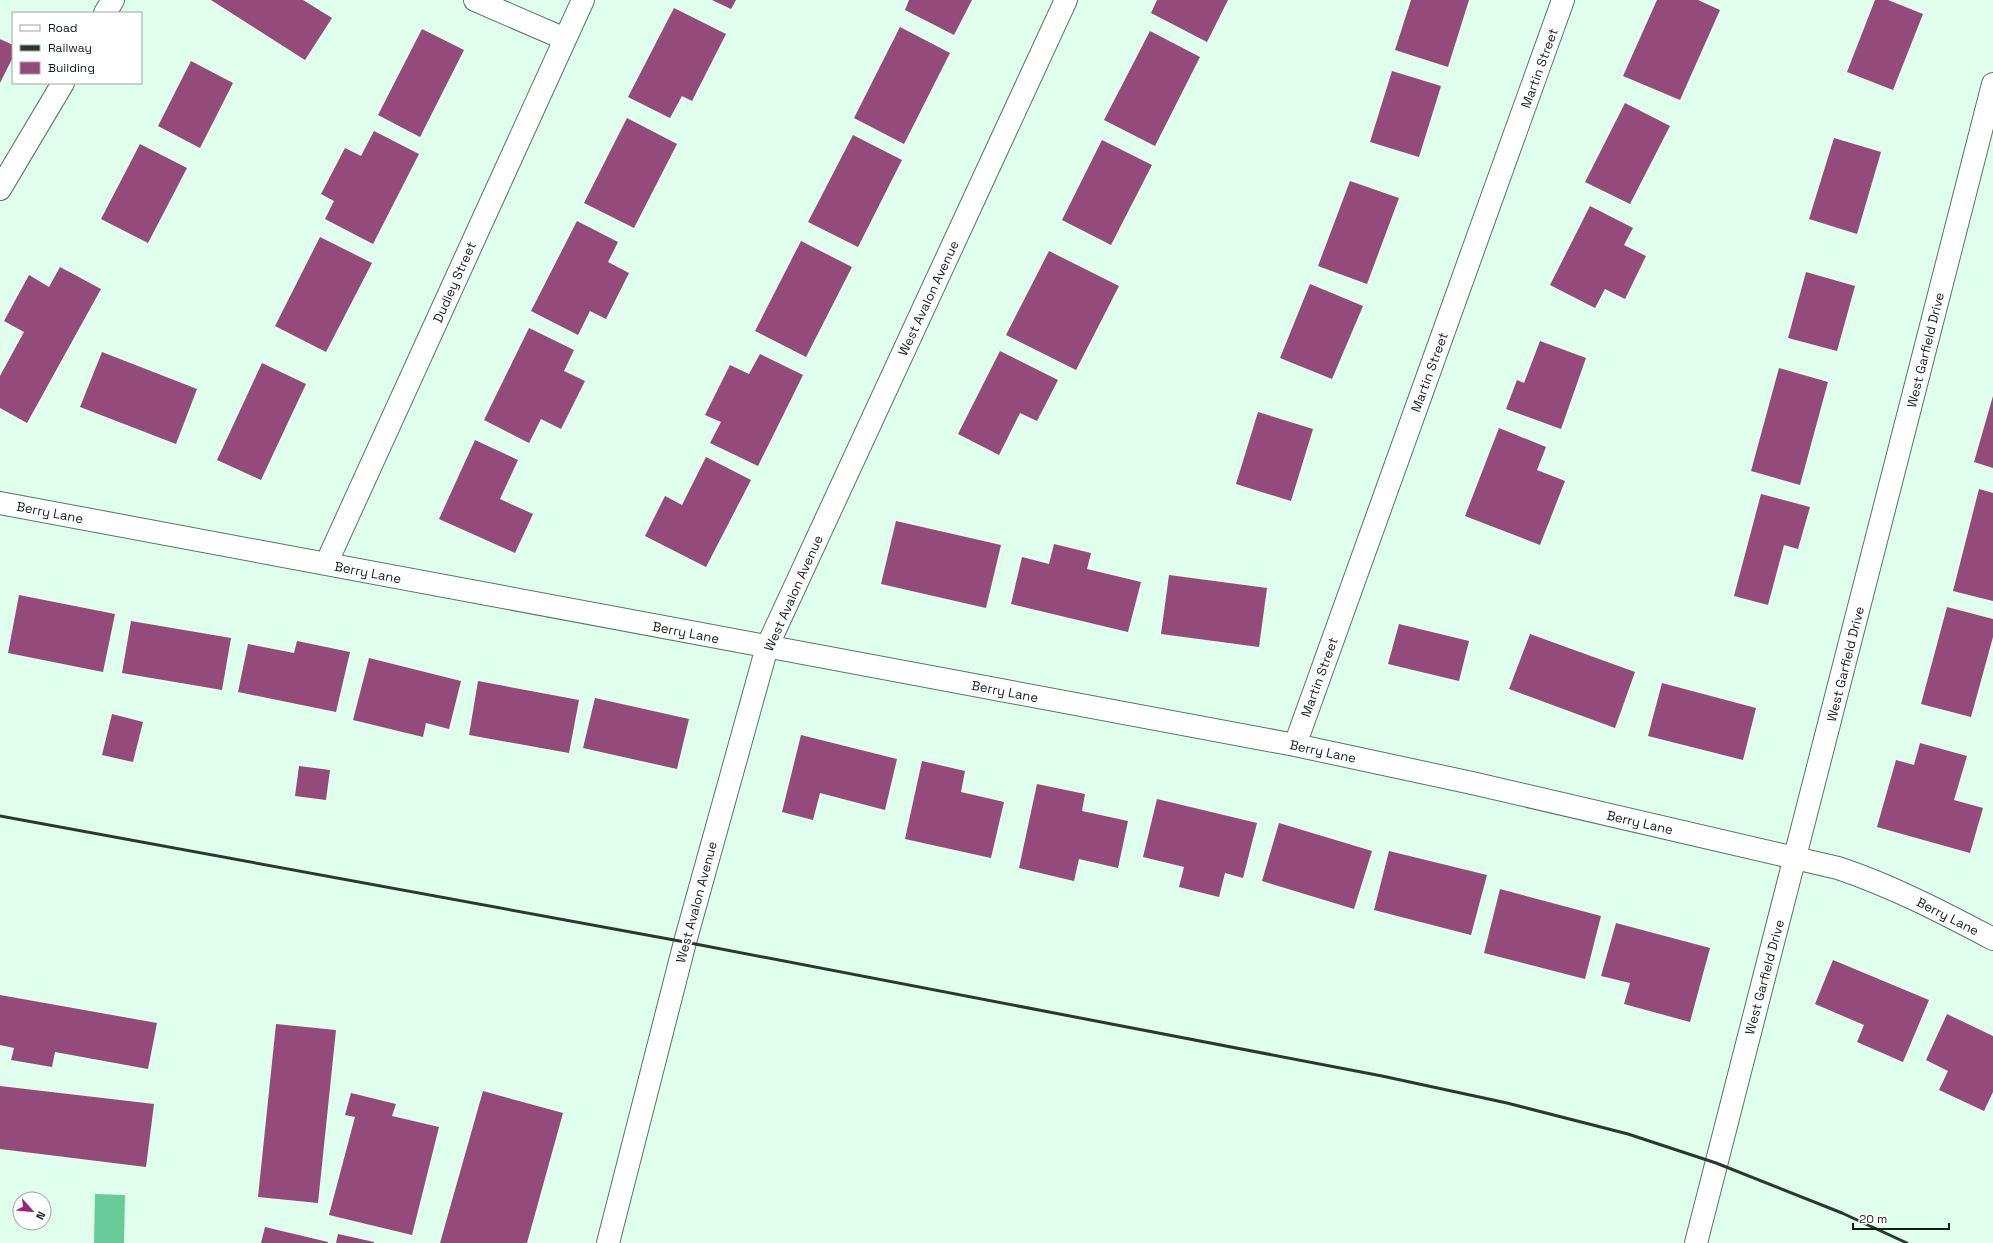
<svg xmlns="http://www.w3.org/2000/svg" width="1993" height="1243" font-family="'Space Grotesk',sans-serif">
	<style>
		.water { fill: #69ca9a }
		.building { fill: #944a7b }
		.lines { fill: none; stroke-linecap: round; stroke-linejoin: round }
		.street-casing { stroke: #597465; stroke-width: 24 }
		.street { stroke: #fff; stroke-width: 22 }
		.rail { stroke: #2b3831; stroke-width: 3 }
		.labels { text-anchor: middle; stroke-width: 4; stroke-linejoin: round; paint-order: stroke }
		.street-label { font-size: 13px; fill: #131e18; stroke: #fff }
	</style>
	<rect width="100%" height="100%" fill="#e0feed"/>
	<path class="water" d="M95,1194L125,1195L124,1243H94Z"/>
	<path class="building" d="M211,0H303L332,18L305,60Z
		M712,0H736L731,9Z
		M909,0H972L954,35L905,10Z
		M1157,0H1228L1207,42L1151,13Z
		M1411,0H1469L1448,67L1395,50Z
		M1657,0H1698L1720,10L1680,100L1623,76Z
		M1875,0H1888L1923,14L1893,90L1847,72Z
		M674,8L726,34L692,101L682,96L670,118L628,97Z
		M900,27L950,53L904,144L854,118Z
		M422,29L464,50L420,137L378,115Z
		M1150,31L1200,57L1155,146L1104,120Z
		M0,39L13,45V57L0,83Z
		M191,61L233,83L200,148L158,126Z
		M1392,71L1441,86L1419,157L1370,142Z
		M1625,103L1670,126L1630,204L1585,182Z
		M627,118L677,144L634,228L584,203Z
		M374,131L419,154L373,244L325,219L334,201L321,194L345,148L361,156Z
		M853,135L902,160L858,247L808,222Z
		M1834,138L1881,152L1857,234L1809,219Z
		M1102,140L1152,165L1111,245L1062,220Z
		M140,144L187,168L148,243L101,219Z
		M1350,181L1399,198L1367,284L1318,266Z
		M1590,206L1633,228L1624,245L1646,256L1625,299L1605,289L1595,308L1550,285Z
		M577,221L618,242L608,262L629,273L606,319L590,311L578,335L531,311Z
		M320,237L372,263L326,352L275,326Z
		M801,241L852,267L806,357L755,331Z
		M1049,251L1119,286L1076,370L1006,335Z
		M60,267L101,289L27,423L0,408V376L24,332L4,321L29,275L49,287Z
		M1806,272L1855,286L1837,351L1788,338Z
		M1310,284L1363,306L1332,379L1280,358Z
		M529,328L574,350L564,371L585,381L561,429L541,419L529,443L484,420Z
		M1540,341L1586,358L1561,429L1506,409L1517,380L1524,383Z
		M1000,351L1058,380L1037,421L1020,413L999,455L958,434Z
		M102,352L197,389L176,444L80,407Z
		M760,354L803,375L758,466L710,443L721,422L705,415L730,365L749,374Z
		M262,363L306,384L261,480L217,460Z
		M1779,368L1828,382L1800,485L1751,471Z
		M1993,396V468L1974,462Z
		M1258,412L1313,429L1291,501L1236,484Z
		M1499,428L1546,447L1537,470L1565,481L1540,545L1465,516Z
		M475,440L518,460L500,499L533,514L515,553L439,519Z
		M706,457L751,480L706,567L645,536L665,496L682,505Z
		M1979,489L1993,493V601L1953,591Z
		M1761,494L1810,507L1798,549L1784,545L1768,605L1734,596Z
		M896,521L1001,545L986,608L881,584Z
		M1054,544L1091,553L1087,569L1141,582L1128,632L1011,604L1022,557L1049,564Z
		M1169,575L1267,588L1259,647L1161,634Z
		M19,595L115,614L103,672L8,653Z
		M1947,607L1993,619V637L1971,717L1921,704Z
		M131,621L231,638L222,690L122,673Z
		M1399,624L1469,641L1459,681L1388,664Z
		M1530,634L1635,672L1615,728L1509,689Z
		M297,641L350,652L336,712L238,692L248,644L294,653Z
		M369,658L461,681L449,729L426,723L423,737L353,720Z
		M478,681L579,700L569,753L469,735Z
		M1662,683L1756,708L1743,760L1648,736Z
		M595,698L689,719L677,769L583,748Z
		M112,714L143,722L133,762L102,755Z
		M801,735L897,759L885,810L820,793L813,820L782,812Z
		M1920,743L1967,756L1954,800L1983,808L1970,853L1877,827L1896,760L1914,765Z
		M922,761L965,771L961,792L1004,802L991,858L905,839Z
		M299,766L330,770L326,800L295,796Z
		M1037,784L1085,794L1082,811L1128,821L1118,868L1079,859L1074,881L1019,868Z
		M1157,799L1257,823L1243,878L1225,873L1219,897L1179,887L1184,867L1143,857Z
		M1279,823L1372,851L1354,909L1262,881Z
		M1389,851L1487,875L1471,935L1374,910Z
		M1500,889L1601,916L1585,979L1484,953Z
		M1616,923L1710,948L1690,1022L1624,1004L1630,983L1601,976Z
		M1833,960L1929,1000L1903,1062L1857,1042L1864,1025L1815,1004Z
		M0,995L157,1023L148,1069L55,1052L52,1067L11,1060L14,1048L0,1045Z
		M1947,1014L1993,1036V1092L1984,1111L1939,1090L1948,1071L1926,1060Z
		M276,1024L336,1030L318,1203L258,1197Z
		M0,1086L154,1104L146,1167L0,1149Z
		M483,1091L563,1113L527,1243H440Z
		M351,1093L396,1104L392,1116L439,1127L412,1235L329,1215L355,1117L345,1115Z
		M265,1227L328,1242V1243H261Z
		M338,1234L374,1242V1243H336Z"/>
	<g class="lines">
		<defs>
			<path id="street" d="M475,0L565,39
				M105,13L113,0
				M0,189L63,83
				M0,503L1295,745L1472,783L1838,868C1892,886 1942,912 1993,939
				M326,564L583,0
				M1295,745L1563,0
				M608,1243L685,942L767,647L1066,0
				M1696,1243L1993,84"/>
		</defs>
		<use href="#street" class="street-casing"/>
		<use href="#street" class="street"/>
		<path class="rail" d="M0,816L685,942L1382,1076L1507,1103L1628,1134L1716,1163L1842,1213L1907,1243"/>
	</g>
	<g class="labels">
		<g class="street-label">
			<text transform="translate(1539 68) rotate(-70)" y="5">Martin Street</text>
			<text transform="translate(454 282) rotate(-66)" y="5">Dudley Street</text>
			<text transform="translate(928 298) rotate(-65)" y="5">West Avalon Avenue</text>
			<text transform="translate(1925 350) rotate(-76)" y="5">West Garfield Drive</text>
			<text transform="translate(1429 372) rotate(-70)" y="5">Martin Street</text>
			<text transform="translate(50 512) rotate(11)" y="5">Berry Lane</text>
			<text transform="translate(368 572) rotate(11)" y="5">Berry Lane</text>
			<text transform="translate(793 593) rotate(-66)" y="5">West Avalon Avenue</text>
			<text transform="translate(686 632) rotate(11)" y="5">Berry Lane</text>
			<text transform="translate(1845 664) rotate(-76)" y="5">West Garfield Drive</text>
			<text transform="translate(1319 677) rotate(-70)" y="5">Martin Street</text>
			<text transform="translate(1005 691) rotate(11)" y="5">Berry Lane</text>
			<text transform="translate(1323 751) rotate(12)" y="5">Berry Lane</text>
			<text transform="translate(1640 822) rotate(13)" y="5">Berry Lane</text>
			<text transform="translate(696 902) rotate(-75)" y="5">West Avalon Avenue</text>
			<text transform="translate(1948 916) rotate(27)" y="5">Berry Lane</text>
			<text transform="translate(1764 977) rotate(-75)" y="5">West Garfield Drive</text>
		</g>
	</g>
	<rect x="12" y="12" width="130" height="72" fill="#ffffff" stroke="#a1a5a3"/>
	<rect x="20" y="25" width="20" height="6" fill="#ffffff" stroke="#a1a5a3"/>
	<text x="48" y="32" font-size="12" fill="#131e18">Road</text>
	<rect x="20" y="45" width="20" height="6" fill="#2b3831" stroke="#a1a5a3"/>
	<text x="48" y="52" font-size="12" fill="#131e18">Railway</text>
	<rect x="20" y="62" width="20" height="12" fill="#944a7b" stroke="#a1a5a3"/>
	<text x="48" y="72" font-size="12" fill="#131e18">Building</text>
	<g transform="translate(32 1211) rotate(117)"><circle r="19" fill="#ffffff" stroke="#a1a5a3"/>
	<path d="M0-3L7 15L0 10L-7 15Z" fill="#9c227a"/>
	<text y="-6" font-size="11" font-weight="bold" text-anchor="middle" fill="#131e18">N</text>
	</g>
	<path d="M1853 1223v6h96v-6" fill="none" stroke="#131e18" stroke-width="2"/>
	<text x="1859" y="1223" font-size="12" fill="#131e18" stroke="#ffffff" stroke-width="3" paint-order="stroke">20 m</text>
</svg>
